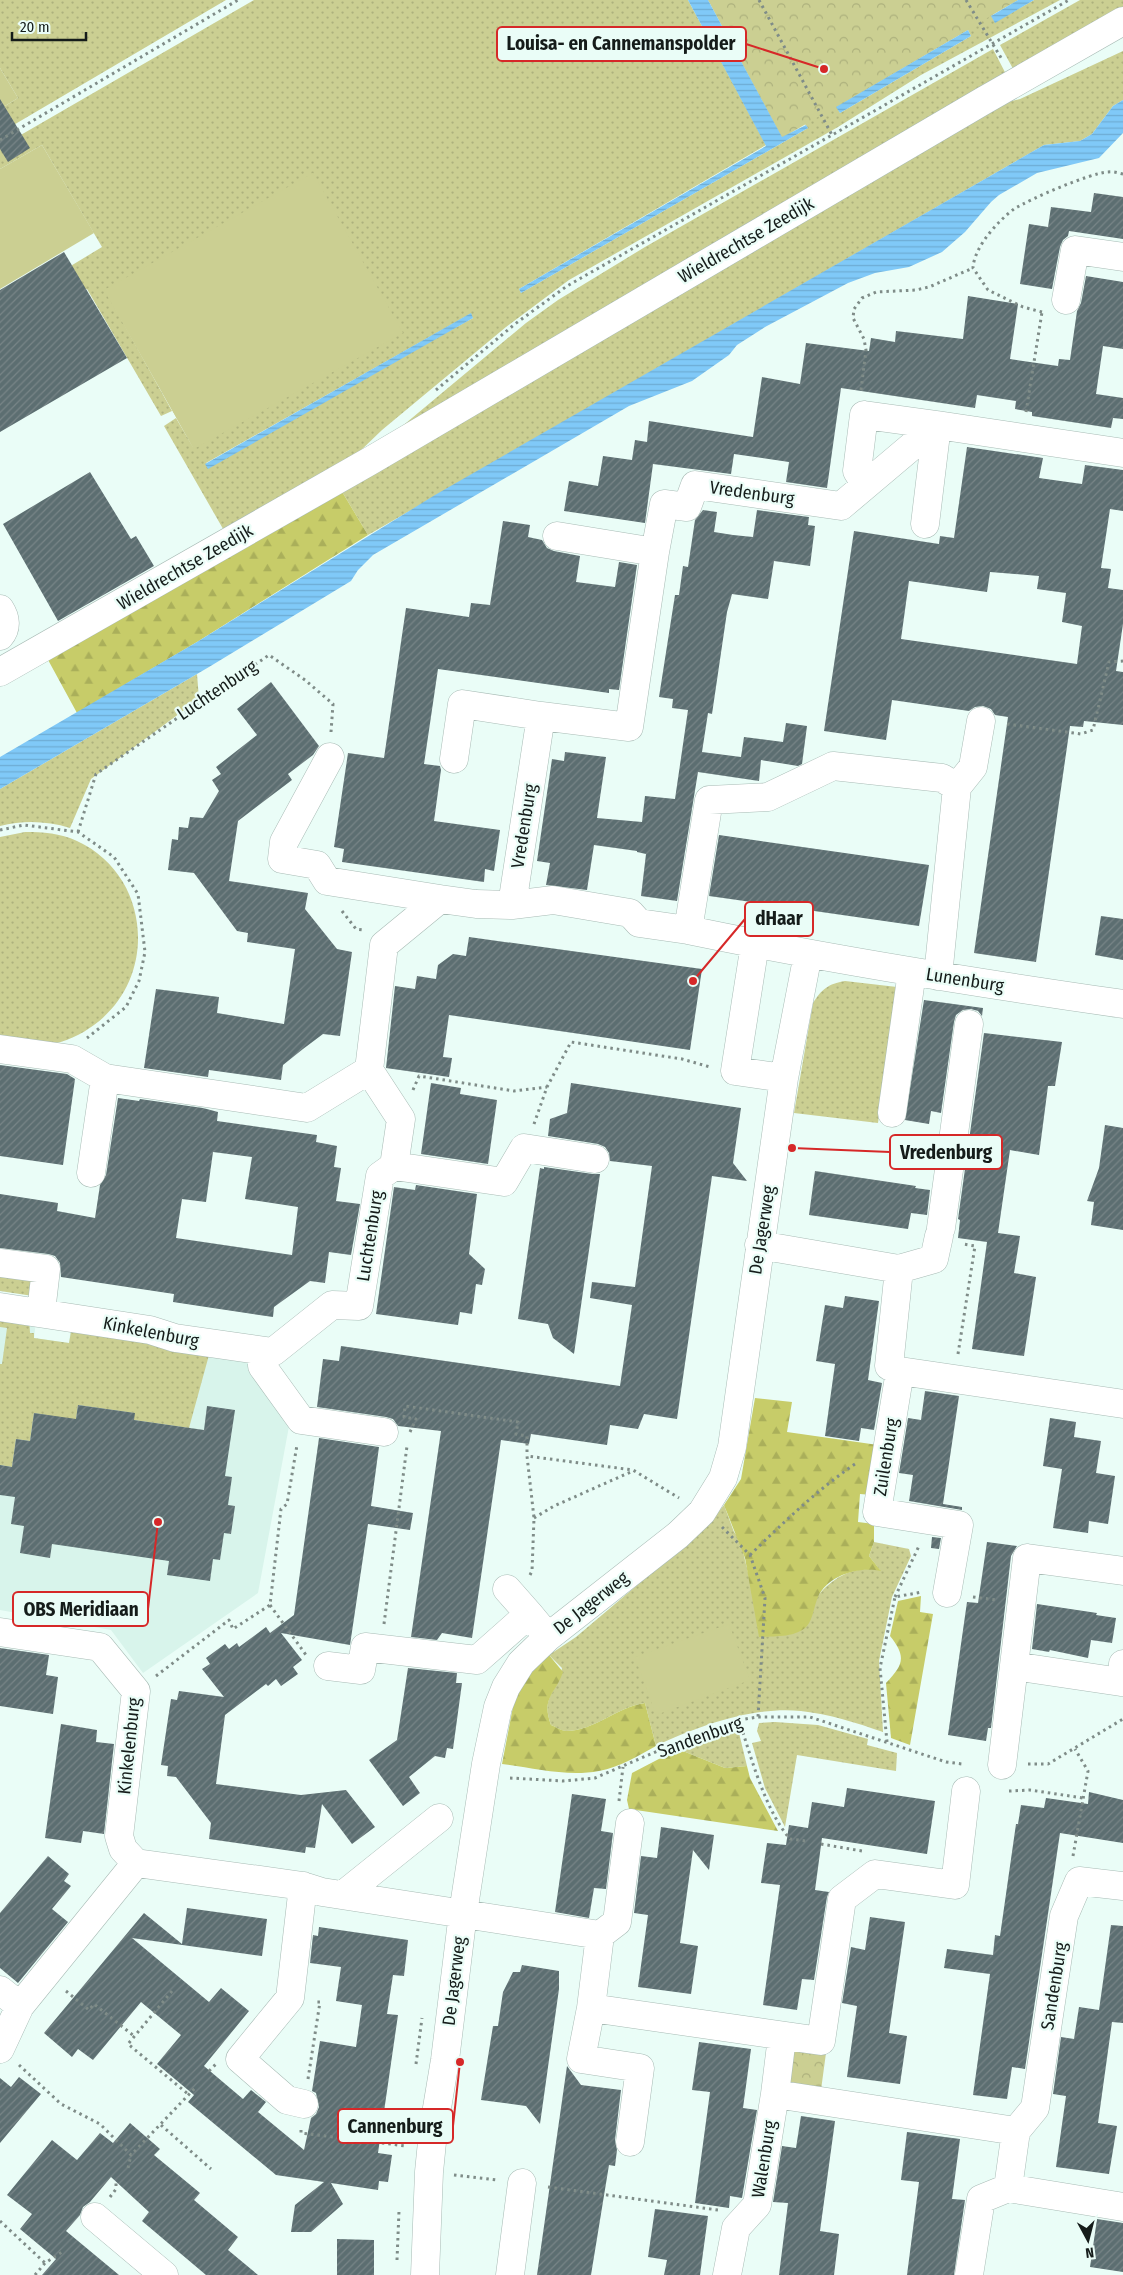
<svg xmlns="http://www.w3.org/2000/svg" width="1123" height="2275" font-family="'Fira Sans Condensed',sans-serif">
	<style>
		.built { fill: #d8f4eb; fill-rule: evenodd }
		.grass { fill: url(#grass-dots); fill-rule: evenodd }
		.forest { fill: url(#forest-firs) }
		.park { fill: url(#park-crowns) }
		.pitch { fill: #cbcf92 }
		.water { fill: url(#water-rules) }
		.building { fill: url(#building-hatch); fill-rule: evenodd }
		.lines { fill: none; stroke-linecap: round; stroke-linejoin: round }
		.minor-casing { stroke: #a8bbb5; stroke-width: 29 }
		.path { stroke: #7f8c88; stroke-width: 3; stroke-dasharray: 2.5 4; stroke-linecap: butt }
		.minor { stroke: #fff; stroke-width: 28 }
		.labels { text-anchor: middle; stroke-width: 4.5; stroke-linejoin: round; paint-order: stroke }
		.street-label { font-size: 18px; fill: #151c1a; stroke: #eafdf7 }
		.leader { fill: none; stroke: #d62828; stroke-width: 2 }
		.callout-dot { fill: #d62828; stroke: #eafdf7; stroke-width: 2 }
		.callout { fill: #eafdf7; stroke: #d62828; stroke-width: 2 }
		.callout-label { font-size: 19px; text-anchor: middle; font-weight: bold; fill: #151c1a }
	</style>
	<defs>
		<pattern id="grass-dots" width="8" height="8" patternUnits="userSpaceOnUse" patternTransform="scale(1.25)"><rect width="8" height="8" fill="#cbcf92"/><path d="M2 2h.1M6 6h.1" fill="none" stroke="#adb17d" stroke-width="1.8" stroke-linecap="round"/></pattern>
		<pattern id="forest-firs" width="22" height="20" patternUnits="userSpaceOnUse" patternTransform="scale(1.25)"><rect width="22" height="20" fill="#c7cc69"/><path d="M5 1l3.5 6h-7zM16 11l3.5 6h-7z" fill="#aaaf5a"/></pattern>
		<pattern id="park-crowns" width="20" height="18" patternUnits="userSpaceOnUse" patternTransform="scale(1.25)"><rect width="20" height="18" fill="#cbcf92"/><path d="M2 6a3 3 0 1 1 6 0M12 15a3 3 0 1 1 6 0" fill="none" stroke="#adb17d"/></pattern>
		<pattern id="water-rules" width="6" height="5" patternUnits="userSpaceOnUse" patternTransform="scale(1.25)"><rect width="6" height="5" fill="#80c9f8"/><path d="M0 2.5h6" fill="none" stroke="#6eacd4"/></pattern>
		<pattern id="building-hatch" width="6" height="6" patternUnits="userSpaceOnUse" patternTransform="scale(1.25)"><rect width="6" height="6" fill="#5c6e71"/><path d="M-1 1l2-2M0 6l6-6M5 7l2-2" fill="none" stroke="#788587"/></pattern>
	</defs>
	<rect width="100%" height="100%" fill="#eafdf7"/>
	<path class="built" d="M0,1310L243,1353L290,1421L258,1593L143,1673L111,1630L0,1610ZM36,1321L71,1326L69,1343L34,1338Z"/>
	<path class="grass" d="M0,0H226L0,133V109L18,98L0,68Z
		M254,0H688L766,145L519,289L521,293L808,128L708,0H1018L991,15L995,22L1034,0H1060L921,75L838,127L569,280L506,327L382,430L357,454L226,534L164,426L176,418L194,449L105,290L172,411L161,416L87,289L0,339L64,270L102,247L42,145L0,169V147ZM968,30L971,36L840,113L837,107ZM470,314L473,318L206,464V463Z
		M1080,0H1123V14L1017,76L1000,45Z
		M993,49L1009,80L394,433L526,323L558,300L645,247Z
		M1123,51V100L1113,106L1092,134L1080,141L1044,145L368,535L338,485L999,104L1020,99Z
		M197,674L199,699L91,779L70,828C47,821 24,820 0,826V789Z
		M25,832C43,832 60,833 77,841C151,875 159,978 94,1025C82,1034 64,1043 49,1044C34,1045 15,1040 0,1038V837Z
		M845,981L897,987L878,1123L794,1113L813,1003C822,989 828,984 845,981Z
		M0,1273L36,1277L33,1296L0,1291Z
		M0,1313L29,1317L30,1333H34V1338L69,1343L72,1326L209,1355L189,1428L134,1420V1413L78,1405L76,1420L34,1413L30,1441L16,1439L12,1467L0,1465V1364H2L7,1328L0,1327Z
		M724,1505L734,1532L740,1539L749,1577L816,1599C830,1578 854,1565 880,1570L869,1556L874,1542L909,1549L911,1556L892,1597L879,1661L883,1732C857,1723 829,1714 801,1711C754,1706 698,1726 656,1746L645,1703C617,1707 594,1731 566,1731C561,1731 556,1727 551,1725C540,1695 558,1694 562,1668L549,1655L576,1637L707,1526Z
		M775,1722L818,1725L868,1739L867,1745L897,1753L896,1771L797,1755L785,1827L765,1788L752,1743L761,1741L757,1731L759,1723Z
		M732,1729L739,1733L747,1766L725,1768L678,1749Z"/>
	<path class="forest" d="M338,485L368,535L197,642L77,713L47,658Z
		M755,1398L792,1402L787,1432L878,1445L872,1495L860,1494L858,1522L874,1524V1542L869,1556L881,1571C859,1566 828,1575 818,1597C814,1606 813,1619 807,1626C796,1638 774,1636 759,1637L745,1558L724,1505L741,1479Z
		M921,1596L920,1612L933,1614L910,1745L891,1738L886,1683C903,1665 907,1657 890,1636L898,1601Z
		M549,1655L563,1672C555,1695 541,1698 551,1725C556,1727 562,1731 566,1731C594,1731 617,1707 645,1703L656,1746C638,1756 620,1767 599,1771C567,1777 533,1768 502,1764L516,1691L533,1659Z
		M678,1749L725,1768L747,1766L750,1778L778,1831L629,1809L627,1800L632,1773Z"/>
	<path class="park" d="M708,0H1018L782,138Z
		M789,2048L826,2053L821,2090L784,2085Z"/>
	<path class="pitch" d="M0,68L18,98L0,109Z
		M42,145L94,233L0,289V169Z
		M313,173L403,333L194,449L104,290Z
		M729,1624L750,1680L656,1715L635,1657Z"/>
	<path class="water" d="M688,0H708L782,137L806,125L808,128L521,293L519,289L766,146Z
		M1018,0H1034L995,23L991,16Z
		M968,30L971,36L840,113L836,107Z
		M1123,100V133L1099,158L1037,173L999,195L991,202L965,232L942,252L909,267L875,273L848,283L765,327L737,345L729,355L692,381L629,406L373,555L358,570L351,581L209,667L0,789V757L197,642L435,495L1044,145L1080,141L1092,134L1113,106Z
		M471,313L473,318L208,469L205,464Z"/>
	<path class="building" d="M0,99L30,148L8,162L0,149Z
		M1094,193L1123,197V239L1069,231L1068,236L1063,240L1060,247L1052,289L1020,284L1029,224L1048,227L1051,207L1091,212Z
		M64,252L127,358L0,432V290Z
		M1086,276L1123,282V349L1103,346L1096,394L1123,398V419L1113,418L1111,428L1032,416V412L1015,409L1016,401L977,395L975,408L841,388L827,488L786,482L789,462L734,454L731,474L653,464L645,523L564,511L569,481L598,486L603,456L632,460L635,440L647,442L649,421L753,437L762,377L800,384L806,343L869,351L871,338L895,342L896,331L963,339L968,296L1018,304L1010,359L1058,366L1059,359L1070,360L1077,311L1081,303Z
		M967,447L1043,458L1039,478L1082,484L1085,465L1123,470V511L1110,509L1101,568L1111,569L1108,588L1123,590V624L1116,671L1123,672V725L1084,721L1083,727L1070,726L1036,962L974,953L1008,717L995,715L991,709L983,706L975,707L969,711L892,700L886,740L824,731L854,531L939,544L940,536L954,538ZM990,572L1039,576L1037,589L1066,593L1062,622L1082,626L1077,664L901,639L909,581L987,592Z
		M90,472L131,539L136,536L154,566L58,621L3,524Z
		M703,510L717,512L714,532L733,535L753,537L757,510L809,517L808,525L815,526L810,566L774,561L768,599L732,594L727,612L712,714L708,713L702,752L741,757L744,737L783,742L786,723L807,726L802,764L798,766L761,760L759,781L698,772L677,901L641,896L646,854L637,852V851L594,845L587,890L546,885L550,863L537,861L552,759L564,761L565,752L606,757L597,818L642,822L645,796L675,799L688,710L672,708L673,699L659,697L675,595H679L683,566L688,567L695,520Z
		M503,521L530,525L528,537L542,540L547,548L554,551L580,556L576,582L615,587L619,562L637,565L619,690L609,689V693L438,669L424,764L440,766L441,770L434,821L500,830L494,871L485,869L484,882L342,862L344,849L334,847L348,753L384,758L406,608L469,617L471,603L490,605Z
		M271,682L319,746L313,755L288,774L292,780L238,821L229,881L308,893L305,909L337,949L352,952L340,1036L323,1034L303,1049L283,1065L281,1080L209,1070L208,1077L144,1068L156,989L219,997L217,1013L284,1024L295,949L247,942L248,933L237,931L194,873L168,870L172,839L178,840L179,827L188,828L190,817L203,818L219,791L212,780L221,774L216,767L257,735L237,709Z
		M719,835L929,865L919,926L709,896Z
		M1101,916L1123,919V960L1095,955Z
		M469,937L702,969L690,1050L449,1015L443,1057L452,1058L449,1077L386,1068L395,986L415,989L417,976L436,979L438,965L453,954L466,956Z
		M924,1000L983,1008L982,1016L978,1011L971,1009L963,1010L956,1015L954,1022L941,1113L931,1111L929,1124L905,1120Z
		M984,1033L1062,1042L1055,1086H1048L1039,1155L1010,1150L998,1233L1020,1236L1014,1273L1036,1277L1024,1356L972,1349L987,1242L958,1238L960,1220L958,1219Z
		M0,1065L67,1074L75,1079L63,1165L0,1156Z
		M431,1083L461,1088L460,1094L497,1100L488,1164L421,1154Z
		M571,1083L741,1108L733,1163L747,1181L712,1176L677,1419L644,1414L638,1429L610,1425L607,1445L531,1434L529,1444L501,1440L472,1638L442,1633L437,1640L411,1637L441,1431L398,1426L393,1419L386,1417L317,1407L323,1359L339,1361L341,1346L620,1386L632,1305L590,1298L592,1282L635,1287L652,1166L610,1161L609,1153L605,1147L598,1144L548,1136L550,1119L567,1113Z
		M118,1098L139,1101L140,1099L203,1108L218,1112L217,1121L317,1135L316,1142L337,1146L334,1167L341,1168L336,1201L360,1204L351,1255L329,1252L325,1283L310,1281L274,1307L273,1317L173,1302L174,1294L61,1277L60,1263L55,1256L48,1254L0,1248V1194L58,1203L57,1211L95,1218L100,1185L106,1175ZM213,1152L252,1157L245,1199L298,1207L292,1255L176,1238L182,1199L206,1202Z
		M1105,1125L1123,1128V1230L1091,1225L1094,1202L1087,1201L1099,1168Z
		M544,1167L593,1174H600L574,1354L553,1338L548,1324L518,1319L540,1168L544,1169Z
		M815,1171L916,1186L915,1188L930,1190L927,1215L911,1213L908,1229L809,1215Z
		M416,1185L477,1194L469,1254L485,1269L482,1285L476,1284L472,1314L460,1312L458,1325L376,1314L394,1187L415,1190Z
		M845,1296L879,1301L868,1380L882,1383L874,1430L861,1428L859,1441L825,1436L835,1364L816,1361L825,1305L843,1308Z
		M925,1391L959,1396L943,1504L962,1507V1510L909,1501L913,1475L899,1473L908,1418L921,1420Z
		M78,1405L135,1413L134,1420L204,1430L207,1406L235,1410L225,1476L232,1477L228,1505L235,1506L231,1534L224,1533L220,1560L213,1559L210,1581L167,1575L169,1561L52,1544L50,1558L20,1553L24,1526L11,1524L15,1497L0,1495V1465L12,1467L16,1439L30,1441L34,1413L76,1419Z
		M1050,1418L1076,1422L1074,1437L1101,1441L1096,1473L1115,1476L1108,1524L1089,1521L1088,1533L1053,1528L1062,1469L1043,1466Z
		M319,1438L379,1447L371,1506L413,1513L410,1530L368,1524L350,1645L281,1633L302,1660L293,1667L298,1674L281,1686L276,1679L268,1686L266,1684L225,1715L216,1784L301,1795L346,1790L375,1827L352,1844L322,1804L315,1848L306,1847L305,1853L209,1839L211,1823L176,1777L167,1776L168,1766L161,1765L171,1699L177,1700L179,1691L224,1697L202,1669L210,1664L206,1658L225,1644L229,1649L237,1643L239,1647L266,1627L270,1633L294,1615Z
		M932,1537L941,1538L939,1549L931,1548Z
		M987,1542L1017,1546L1011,1556L991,1728H988L986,1741L948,1735L967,1602L978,1603Z
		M1037,1604L1097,1613L1096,1615L1116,1618L1112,1643L1091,1640L1088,1658L1050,1650L1049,1652L1032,1649Z
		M0,1648L49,1655L46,1675L58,1677L53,1714L0,1706Z
		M408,1668L457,1673L456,1683H462L453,1749L447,1748L445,1758L435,1756L409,1777L420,1793L403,1806L369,1760L397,1740Z
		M61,1724L97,1730L96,1742L114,1744L104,1834L83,1831L81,1843L45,1838Z
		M847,1788L935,1801L927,1854L822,1838L815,1890L829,1892L827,1897L814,1980L802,1979L797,2010L763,2005L780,1885L761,1883L767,1843L786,1845L789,1825L808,1828L812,1802L844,1807Z
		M1089,1792L1123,1800V1843L1060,1833L1025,2069L1012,2067L1007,2099L973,2095L990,1974L944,1968L947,1949L993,1955L995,1935L1000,1936L1016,1824H1018L1021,1805L1044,1808L1046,1798L1088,1804Z
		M572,1794L606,1799L601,1831L613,1833L606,1889L594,1888L589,1918L555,1912Z
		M661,1827L714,1835L709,1870L693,1850L680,1943L698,1946L691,1994L638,1987L648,1915L634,1913L641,1856L657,1858Z
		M48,1856L69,1874L64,1881L71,1886L52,1909L68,1922L18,1983L0,1968V1913Z
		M187,1908L267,1919L262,1956L132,1938L209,2002L221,1988L249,2011L204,2066L243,2099L251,2090L266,2102L258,2112L304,2150L311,2118L316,2114L319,2107L316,2093L312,2091L320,2041L356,2047L362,2005L336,2001L341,1967L310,1963L313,1935L318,1936L319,1927L408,1940L404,1976L393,1975L387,2014L398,2015L378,2153L392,2155L388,2182L379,2181L378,2190L331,2183L343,2204L311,2232H291L295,2205L324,2182L276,2175L188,2102L194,2095L157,2064L181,2035L141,2002L93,2060L78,2049L72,2057L44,2033L144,1913L182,1944Z
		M870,1917L905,1922L889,2033L907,2036L900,2084L847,2077L857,2006L842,2003L851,1947L865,1950Z
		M1111,1925L1123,1926V2023L1112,2022L1098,2123L1117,2126L1109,2174L1056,2167L1066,2096L1053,2094L1061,2037L1074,2039L1079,2007L1099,2010Z
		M522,1965L559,1971V1989L540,2124L526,2106L481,2100L493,2026H498L503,1992L513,1972H520Z
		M699,2042L751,2049L743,2108L757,2110L742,2198L730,2196L729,2208L695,2203L710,2092L692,2090Z
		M567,2066L581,2085L621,2090L615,2140L617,2150L615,2166L609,2165L591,2275H537Z
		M19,2077L41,2094L0,2143V2078L11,2087Z
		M801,2116L835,2121L820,2231L839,2234L834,2275H779L788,2203L773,2202L782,2146L796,2148Z
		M130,2123L160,2149L154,2155L200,2193L194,2200L238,2237L228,2250L258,2275H206L142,2221L149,2212L111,2177L90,2202L83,2207L80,2215L66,2231L119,2275H42L56,2259L20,2229L32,2214L7,2195L52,2140L77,2160L100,2133L113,2143Z
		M907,2132L960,2139L952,2199L965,2200L954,2275H907L919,2182L901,2180Z
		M655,2209L708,2216L700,2275H664L667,2260L648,2257Z
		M1097,2219L1123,2223V2272L1090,2267Z
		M337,2239L374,2240V2275H337Z"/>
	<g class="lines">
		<defs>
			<path id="minor" d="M1066,300L1075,250L1123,257
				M865,484L857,471L864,415L937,425L925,524
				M655,552L664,504L687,507L695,485L841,506L937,425L1123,453
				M0,609C6,618 7,628 0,636
				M0,672L370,461L983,101L1123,21
				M330,757L284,842L282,859L317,865L327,881L440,899
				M454,759L462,704L541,716
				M957,787L973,767L981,721
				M512,905L541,716L629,727L655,552L557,536
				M755,944L735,1071L784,1078
				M938,976L957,787L942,778L833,766L768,797L709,800L688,930C832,960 977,983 1123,1004
				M0,1049L72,1059L105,1078L307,1108L369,1070
				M892,1113L912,972
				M394,1166L504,1182L524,1148L595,1159
				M91,1173L105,1078
				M941,1228L969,1024
				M759,1245L899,1269L889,1366L900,1371L1123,1404
				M0,1263L46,1269L41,1312
				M899,1269L934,1259L939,1236
				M0,1307L150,1330L175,1338L273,1352L332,1305L359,1306L380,1176L394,1166L401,1119L369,1070L384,945L440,899L476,904L512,905L553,900L630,913L639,923L688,930
				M262,1351V1366L301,1420L384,1432
				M900,1371L877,1512L959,1525L947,1593
				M507,1589L529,1614
				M0,1632L100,1647L136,1691L119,1836L123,1849L136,1863L20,2006L0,2049
				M328,1666L361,1670L365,1647L477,1660L529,1614L548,1637
				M1014,1666L1121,1682L1123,1664
				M1002,1765L1027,1558L1123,1571
				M630,1823L617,1922L600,1935L591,2008L821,2041L842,1899L875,1874L955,1885L966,1791
				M136,1863L303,1886L322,1892L600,1935
				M303,1886L290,1998L240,2059L287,2100L304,2104
				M343,1895L439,1818
				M0,1990L20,2006
				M591,2008L581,2059L640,2068L630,2142
				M782,2037L775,2094L1016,2131L1008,2188L1123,2207
				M1016,2131L1035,2108L1064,1916L1079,1881L1123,1886
				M95,2217L164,2275
				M425,2275L429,2172L433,2132L445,2060L463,1913L486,1764L498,1707L506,1687L521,1663L548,1637L678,1535L702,1512L723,1478L732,1447L784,1078L808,954
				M510,2275L522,2183
				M727,2275L736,2228L757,2205L775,2094
				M969,2275L981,2199L1008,2188"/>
		</defs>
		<use href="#minor" class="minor-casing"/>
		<path class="path" d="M759,0L832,135
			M966,0L1003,61
			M0,140L238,0
			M1042,312L1023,307L988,290L973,268C974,247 998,221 1014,209C1030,199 1090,173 1108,172C1113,171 1118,173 1123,174
			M436,390L515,324L567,286L1069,0
			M861,390L866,350L864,339L853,318L854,309L862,298L876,292L916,290L929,287L973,268
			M1026,412L1042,312
			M1007,724L1081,734L1093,730L1109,662L1123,661
			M0,830L24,825L78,832L114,857L138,894L145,952L139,981L126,1007L87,1038
			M78,832L96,774L269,655L305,680L333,704L331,732
			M342,911L356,929L364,930
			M413,1090L419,1076L514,1091L547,1087
			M534,1124L547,1087L571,1042L682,1059L710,1067
			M958,1354L975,1246L963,1244
			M410,1432L416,1419L404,1417L405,1406L518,1422L516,1434L527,1436V1456
			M534,1518L554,1506L633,1471
			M722,1527L750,1555L765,1598L758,1717
			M750,1555C784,1522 818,1489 858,1462
			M530,1575L532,1571L534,1518L527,1456L633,1470L679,1498
			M895,1597L919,1546
			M973,1597L997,1600
			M270,1605L306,1655
			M384,1624L407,1446
			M156,1676L229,1620L233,1629L270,1605L281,1509L287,1504L297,1445
			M739,1720C751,1757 765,1810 790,1839L806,1841
			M887,1742L880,1668L895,1597L922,1592
			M1028,1764H1048L1123,1719
			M510,1778L563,1781L595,1778L683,1740L739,1720L758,1717H810L946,1762L962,1764
			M1009,1791L1030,1790L1083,1798
			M619,1801L623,1767
			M821,1844L862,1851
			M1073,1856L1088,1771L1075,1749
			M66,1991L89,2010L94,2004L134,2036
			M172,1991L128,2044L188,2094
			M416,2064L422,2018
			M19,2065L61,2104L100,2124L131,2155L197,2086
			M209,2071L216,2064
			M308,2079L320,2002H316
			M161,2125L211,2169
			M301,2130V2133L406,2146
			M128,2168L131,2155
			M454,2175L497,2180
			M548,2187L718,2210
			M110,2197L116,2189V2182
			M0,2221L45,2263
			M397,2260L399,2211
			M35,2275L45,2263L62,2252"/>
		<use href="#minor" class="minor"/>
	</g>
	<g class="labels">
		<g class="street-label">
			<text transform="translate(746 240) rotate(-30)" y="6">Wieldrechtse Zeedijk</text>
			<text transform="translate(752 493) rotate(8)" y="6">Vredenburg</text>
			<text transform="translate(185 567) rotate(-30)" y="6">Wieldrechtse Zeedijk</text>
			<text transform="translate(217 690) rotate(-34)" y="6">Luchtenburg</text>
			<text transform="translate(524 826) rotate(-81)" y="6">Vredenburg</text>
			<text transform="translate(965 980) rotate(9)" y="6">Lunenburg</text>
			<text transform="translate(762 1230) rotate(-81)" y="6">De Jagerweg</text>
			<text transform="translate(370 1236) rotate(-81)" y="6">Luchtenburg</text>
			<text transform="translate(151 1332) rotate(11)" y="6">Kinkelenburg</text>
			<text transform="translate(886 1457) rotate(-81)" y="6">Zuilenburg</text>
			<text transform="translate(591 1603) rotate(-38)" y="6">De Jagerweg</text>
			<text transform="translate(700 1737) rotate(-20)" y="6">Sandenburg</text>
			<text transform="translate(129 1746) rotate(-84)" y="6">Kinkelenburg</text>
			<text transform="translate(454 1981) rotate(-83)" y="6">De Jagerweg</text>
			<text transform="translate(1054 1986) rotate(-81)" y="6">Sandenburg</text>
			<text transform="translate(764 2159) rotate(-81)" y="6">Walenburg</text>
		</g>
	</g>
	<path class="leader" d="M824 69L746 44M693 981L745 919M792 1148L890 1152M158 1522L148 1609M460 2062L453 2126"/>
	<g class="callout-dot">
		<circle cx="824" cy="69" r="5"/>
		<circle cx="693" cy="981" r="5"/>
		<circle cx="792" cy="1148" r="5"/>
		<circle cx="158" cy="1522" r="5"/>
		<circle cx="460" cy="2062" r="5"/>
	</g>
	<g class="callout">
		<rect x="497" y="27" width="249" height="34" rx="5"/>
		<rect x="745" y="902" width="68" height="34" rx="5"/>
		<rect x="890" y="1135" width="112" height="34" rx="5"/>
		<rect x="13" y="1592" width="135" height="34" rx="5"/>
		<rect x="338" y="2109" width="115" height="34" rx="5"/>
	</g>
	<g class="callout-label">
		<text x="621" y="50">Louisa- en Cannemanspolder</text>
		<text x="779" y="925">dHaar</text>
		<text x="946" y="1159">Vredenburg</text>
		<text x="81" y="1616">OBS Meridiaan</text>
		<text x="395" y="2133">Cannenburg</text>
	</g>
	<g transform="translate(1088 2240) rotate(173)" stroke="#eafdf7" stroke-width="4" paint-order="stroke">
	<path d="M0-4L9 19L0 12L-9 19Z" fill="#151c1a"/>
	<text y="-8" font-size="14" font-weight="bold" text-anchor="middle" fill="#151c1a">N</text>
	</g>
	<path d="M12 32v8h74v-8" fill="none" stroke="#151c1a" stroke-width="2.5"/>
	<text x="20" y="32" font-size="15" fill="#151c1a" stroke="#eafdf7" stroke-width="4" paint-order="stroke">20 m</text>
</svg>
